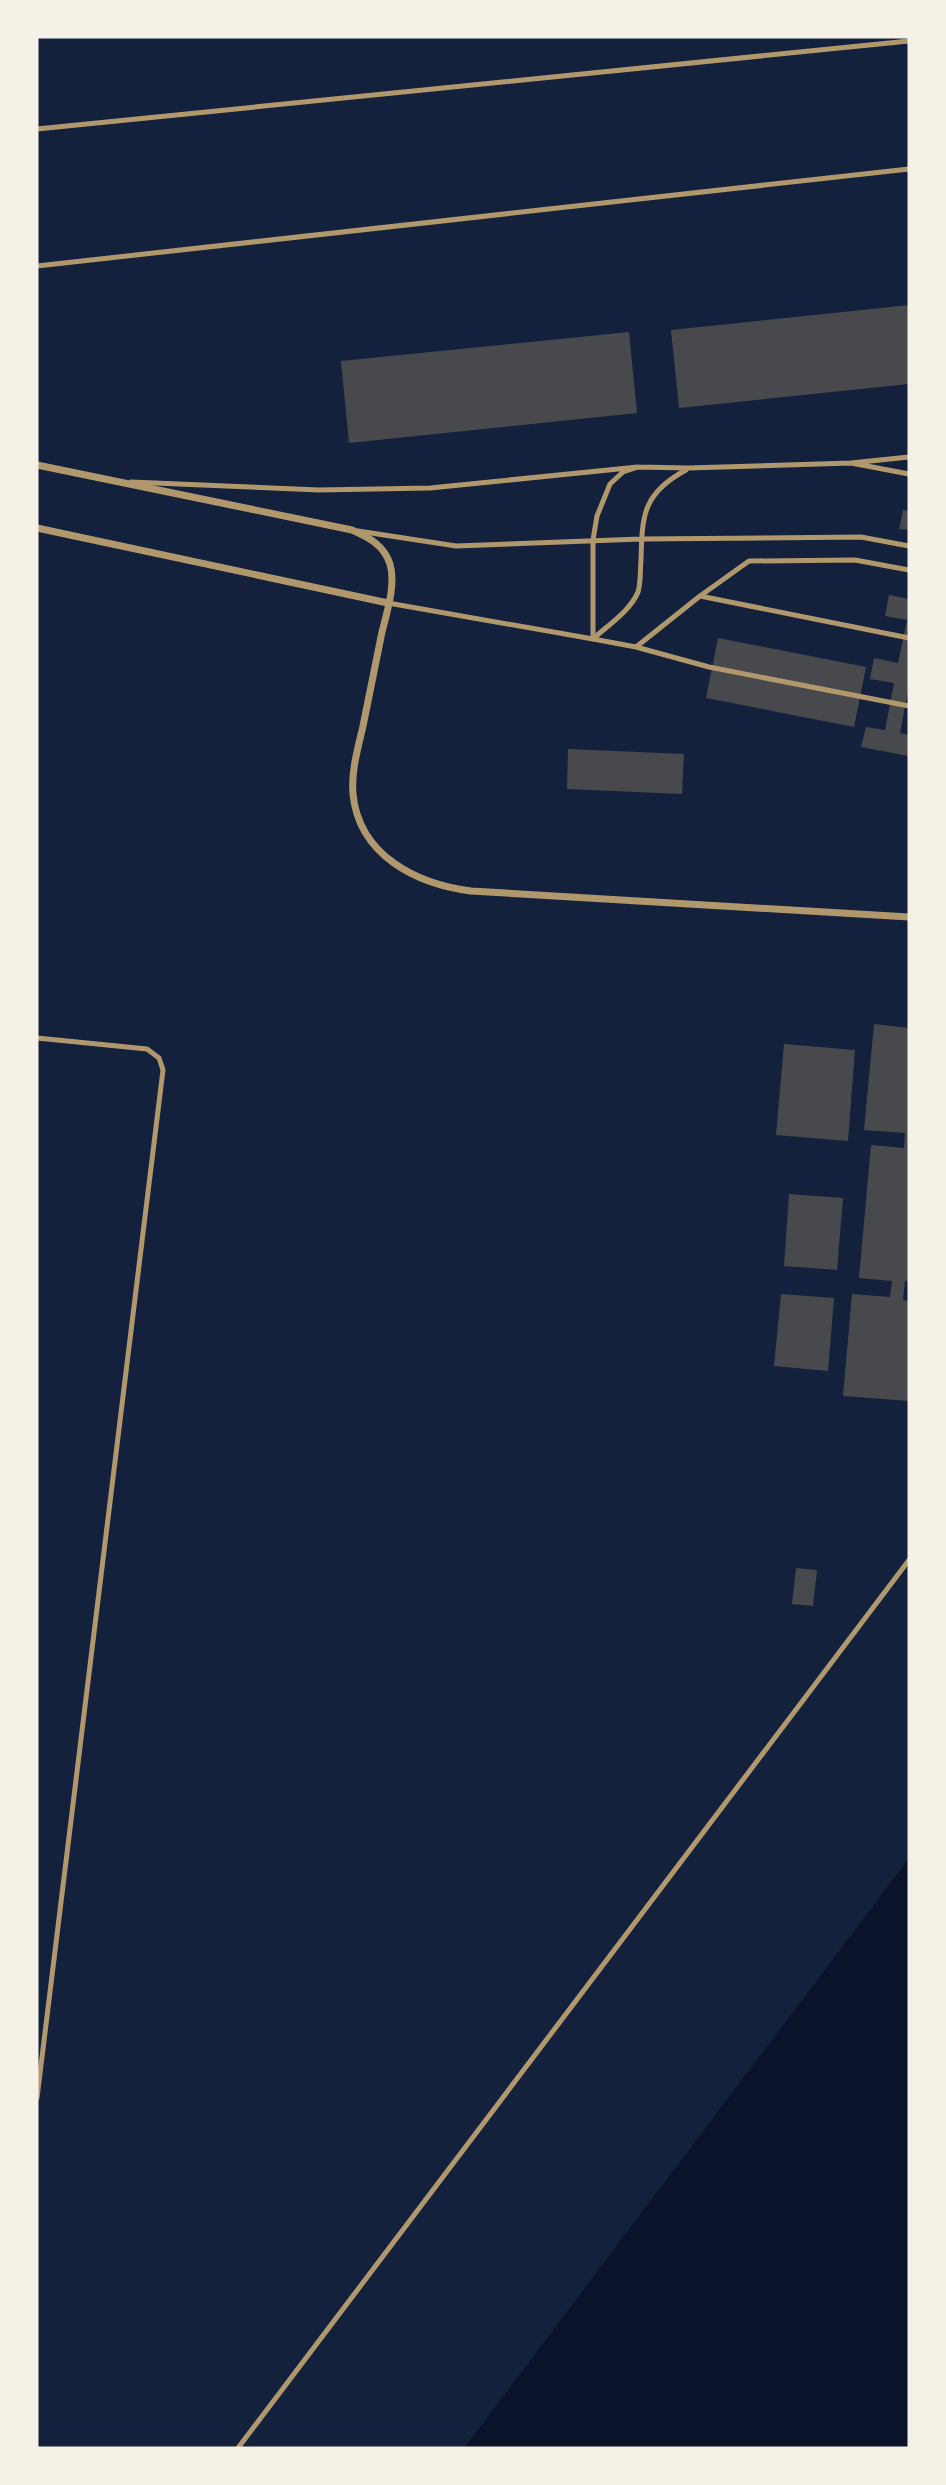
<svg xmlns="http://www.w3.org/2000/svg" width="946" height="2485" font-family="'Titillium Web',sans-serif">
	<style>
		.water { fill: #0b132b }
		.pier { fill: #14213d }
		.building { fill: #48494c }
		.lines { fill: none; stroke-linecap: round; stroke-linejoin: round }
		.service { stroke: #b1986c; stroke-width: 5 }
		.minor { stroke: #b1986c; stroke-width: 7 }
	</style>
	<rect width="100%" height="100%" fill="#14213d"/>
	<path class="water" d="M909,1858V2448H464Z"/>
	<path class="pier" d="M909,1855V1858L464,2448H461Z"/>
	<path class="building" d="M909,305V384L679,408L671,330Z
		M629,332L637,413L349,443L341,361Z
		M903,510L909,511V530L899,529Z
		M889,595L909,599V686L900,733L909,735V756L861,747L866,727L885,730L894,683L870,679L874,658L898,663L907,620L885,616Z
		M718,638L866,667L854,727L706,698Z
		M568,749L684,754L682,794L567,789Z
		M874,1024L909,1028V1282L905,1281L903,1300L909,1301V1401L843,1396L852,1294L890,1297L892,1281L859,1278L871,1145L904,1148L905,1133L864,1130Z
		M784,1044L855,1050L848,1141L776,1135Z
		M789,1194L843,1198L837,1270L784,1266Z
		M781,1294L834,1298L828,1371L774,1366Z
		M796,1568L817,1570L813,1606L792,1604Z"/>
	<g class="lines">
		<path class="service" d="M37,129L909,41
			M37,266L909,169
			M909,457L851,463L909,474
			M131,482L319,490L430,488L638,467
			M358,531L456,546L641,539L861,537L909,546
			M700,596L749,561L855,560L909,570
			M388,603L593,639L636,647L709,667L909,706
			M593,639V540L597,516L610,484L623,472L638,467L688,468L851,463
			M593,639C607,626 631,610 638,592C641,582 640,570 641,560C642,515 643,493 686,470
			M636,647L700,596L909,638
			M37,1038L147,1049L159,1058L163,1070L37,2098
			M238,2448L909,1560"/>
		<path class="minor" d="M37,465L352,530C368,537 384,545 390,564C396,584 387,612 382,632C376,663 369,695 363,726C358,748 351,771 353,794C359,856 417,884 471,891L909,917
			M37,528L388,603"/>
	</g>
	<rect width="946" height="2485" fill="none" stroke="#f6f1e7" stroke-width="77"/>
</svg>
